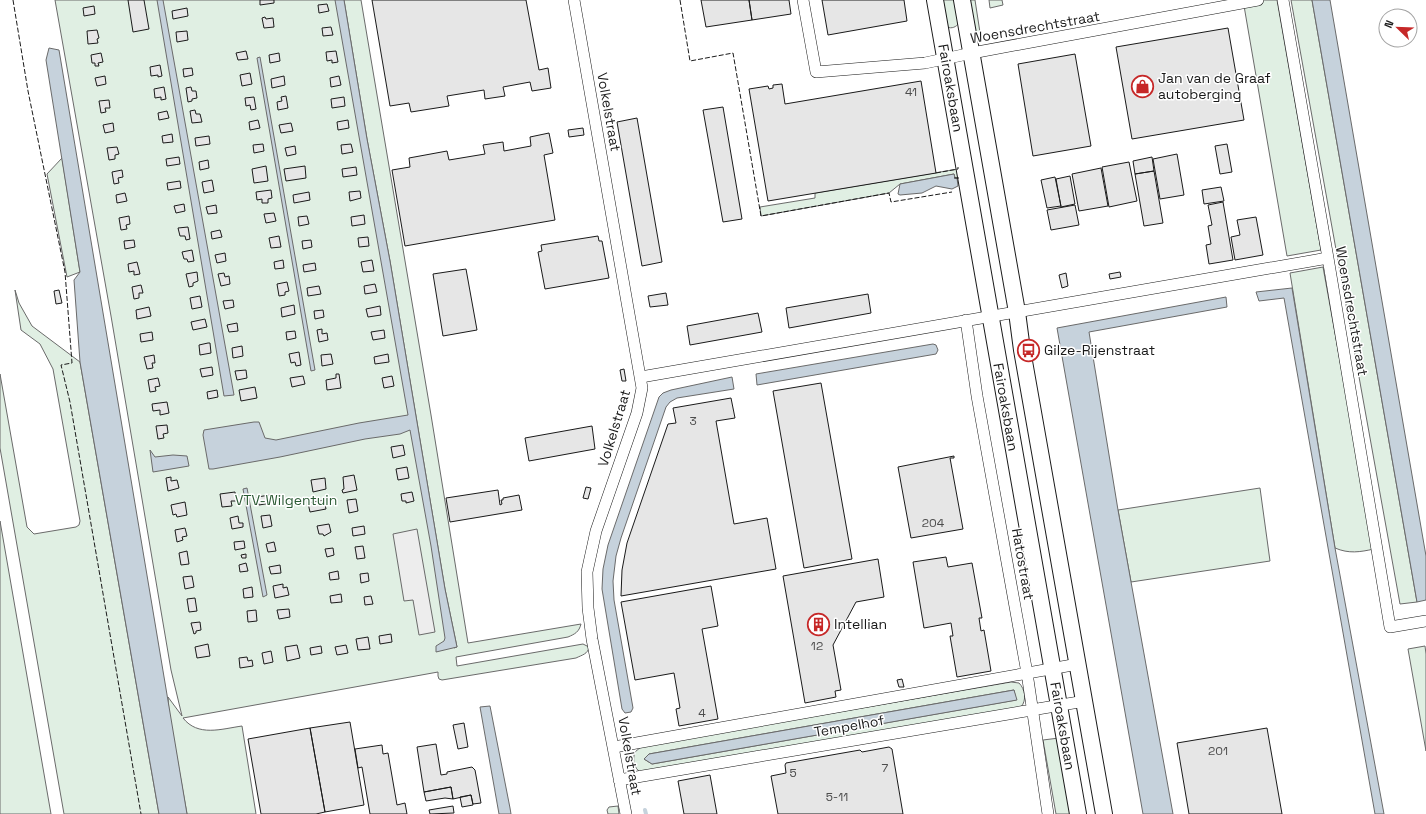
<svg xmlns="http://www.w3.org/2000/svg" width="1426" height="814" font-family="'Space Grotesk',sans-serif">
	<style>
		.green { fill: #e0efe3; stroke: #6a6a6a; fill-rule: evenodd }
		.parking { fill: #ededed; stroke: #6a6a6a }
		.water { fill: #c6d2dc; stroke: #6a6a6a }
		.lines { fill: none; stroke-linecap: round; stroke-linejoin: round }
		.stream { stroke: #c6d2dc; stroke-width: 4 }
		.building { fill: #e6e6e6; stroke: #1a1a1a }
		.street-casing { stroke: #1a1a1a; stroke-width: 12 }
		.secondary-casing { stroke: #1a1a1a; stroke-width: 18 }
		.street { stroke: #fff; stroke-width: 11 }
		.secondary { stroke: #fff; stroke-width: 16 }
		.fence { stroke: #1a1a1a; stroke-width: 1; stroke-dasharray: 5 2; stroke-linecap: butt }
		.labels { text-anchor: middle; stroke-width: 3; stroke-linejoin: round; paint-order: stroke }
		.number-label { font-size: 12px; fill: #4d4d4d }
		.street-label { font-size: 14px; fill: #1a1a1a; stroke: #fff }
		.poi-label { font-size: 14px; fill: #1a1a1a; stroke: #fff; text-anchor: start }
		.park-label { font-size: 14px; fill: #2b5a34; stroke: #fff }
	</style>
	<rect width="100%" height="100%" fill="#fff"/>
	<path class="green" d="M55,0H339L454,648L457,647L445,589L390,261L367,139L344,0H361L431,415L468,643L581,624C579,632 575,634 568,637L456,657L457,666L583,644L589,647C588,654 582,655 576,658L442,680L439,679L438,676V672L183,718C198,737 221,729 242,726L256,814H187L169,713L168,697L182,716L171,670L111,316Z
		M940,0H957L959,23C956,27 952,29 947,27Z
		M965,0H975L981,39L971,33Z
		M989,0H1002L1003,5L990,8Z
		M1243,0H1277L1321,250L1287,256Z
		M1291,0H1312L1417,602L1400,604Z
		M62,158L80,272L67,277L47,174Z
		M958,169L960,178H955L954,174L900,184L889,193L761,216L760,207L815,198V193Z
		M1323,267L1374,549C1360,552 1349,554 1335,548L1290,273Z
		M15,290L19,303L32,326L80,362L159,814H64L0,448V374L27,527L34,534L76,527L79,525L80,521L53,369L40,344L21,330Z
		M1260,488L1270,561L1131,582L1118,510Z
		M0,521L51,814H0Z
		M1425,646L1426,654V751L1408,649Z
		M1011,682L1019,683C1025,689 1027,700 1021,707L641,773C634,768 632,760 635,752L642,746ZM1014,690L1016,700L652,764L644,759L649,754Z
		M1059,738L1072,814H1056L1043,740Z
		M618,806L619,814H608L607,810L609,807Z"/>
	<path class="parking" d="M417,529L435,632L419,635L413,600L404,601L393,534Z"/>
	<path class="water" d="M157,0H163L234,395L224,396Z
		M335,0H344L367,139L390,261L445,589L457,647L436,652V646L444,641L445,638L431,546L410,430L400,434L365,439L280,457L213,469H209L203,435L204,430L254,422H259L265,438L276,440L359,423L408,415Z
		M1312,0H1330L1426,556V600L1417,602Z
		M49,48L59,50L187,814H159L80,362L74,280L80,272L46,60Z
		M260,57L315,370L311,371L257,58Z
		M954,174L955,178H957L958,186L952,189L936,186L922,193L900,195L898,194L900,184Z
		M1292,288L1335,548L1384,814H1375L1284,298L1259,301L1256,292Z
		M1226,297L1227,307L1089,332L1118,510L1173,814H1143L1057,328Z
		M933,344L936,345L938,350L936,354L757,385L756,374Z
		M732,377L734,389L677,398L670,402L666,407L621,538L616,556L613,581L614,600L633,708L631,712L625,713L622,709L602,589L603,569L608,545L659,397L663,393L671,390Z
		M150,450L155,457L173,455L187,456L189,466L153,472Z
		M247,488L267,595L263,597L243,489Z
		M1014,690L1017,700L652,764L644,759L649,754Z
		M490,706L510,808L511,814H499L480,707Z"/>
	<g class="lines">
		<path class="stream" d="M645,810L646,814"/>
	</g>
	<path class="building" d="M128,0H144L149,29L133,32Z
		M260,0H274V3L260,5Z
		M372,0H526L539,70L548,68L551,88L532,91L530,82L503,87L505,96L485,99L484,90L447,96L449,106L411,112L409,103L390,106Z
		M701,0H749L752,20L706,27Z
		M749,0H789L791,14L752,20Z
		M822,0H904L907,21L828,35Z
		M327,4L329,11L319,13L318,5Z
		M94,6L95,14L84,16L83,8Z
		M187,8L188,16L173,19L172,11Z
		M265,17L266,19L273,18L274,27L264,28L262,18Z
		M331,27L333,35L323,36L322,28Z
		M1228,28L1244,120L1132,139L1116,47Z
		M97,30L99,38L97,39L98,43L88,44L87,31Z
		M187,31L188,40L177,42L176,32Z
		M246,51L248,59L238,60L236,53Z
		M336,51L338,62L332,63V60L327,61L326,52Z
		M101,53L103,62L98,63L99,66H95V63H92L91,55Z
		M279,53L280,61L270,63L269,55Z
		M1075,54L1091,146L1033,156L1018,64Z
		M160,65L162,76L158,77V75L151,76L150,67Z
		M192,68L193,75L184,77L183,69Z
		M250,73L252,84L242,86L240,75Z
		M105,76L106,84L97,86L95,78Z
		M284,76L285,85L272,88L271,79Z
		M339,76L341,85L331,87L330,78Z
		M921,81L936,173L768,201L749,89L768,86L769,89L773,88V85L782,84L785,104Z
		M164,87L166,99L161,100V97L155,98L154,89Z
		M191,87L192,91H196L197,98L192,99V101L188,102L186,88Z
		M286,96L288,108L278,110L277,102L282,101L281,97Z
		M254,97L256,109L251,110L250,105L246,106L245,98Z
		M344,97L345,106L332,108L331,99Z
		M109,100L110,108H105L106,112L101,113L99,101Z
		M723,107L742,219L723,222L703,110Z
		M195,110L196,114H200L202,122L192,123L190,111Z
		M167,111L169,118L159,120L158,113Z
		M637,118L662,262L642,266L617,122Z
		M258,120L260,128L250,130L249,122Z
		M348,120L349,128L338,130L337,122Z
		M113,123L114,131L105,133L103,125Z
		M291,123L293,131L281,133L279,125Z
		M583,128L584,135L569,137L568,130Z
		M549,133L553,153L544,155L555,220L405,246L392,170L410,167L409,158L447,151L449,160L485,154L483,145L503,142L504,151L531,146L530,137Z
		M172,134L173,142L163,143L162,136Z
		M209,136L210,144L196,146L195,138Z
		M263,144L264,151L254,153L253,145Z
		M351,144L353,152L342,154L341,145Z
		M1227,144L1232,172L1220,174L1215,146Z
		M295,146L296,154L287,156L285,148Z
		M117,147L119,154L115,155V159L109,160L107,148Z
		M1177,154L1184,195L1160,199L1153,159Z
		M179,157L180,164L167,166L166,159Z
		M1152,157L1154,171L1135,174L1133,161Z
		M208,160L209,168L200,170L199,162Z
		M1129,162L1137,201L1109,207L1102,167Z
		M266,166L268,181L254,183L252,169Z
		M305,166L306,178L286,181L284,169Z
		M356,167L357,175L343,177L342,169Z
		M1101,168L1108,206L1079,211L1072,174Z
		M122,170L123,177L118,178L119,183L114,184L112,172Z
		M1154,171L1163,223L1144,226L1135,174Z
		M1070,176L1075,204L1061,207L1056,179Z
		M1055,177L1061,206L1047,208L1041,180Z
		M212,180L214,191L204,193L202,182Z
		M180,181L181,188L168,190L167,183Z
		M1221,187L1224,201L1204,204L1202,190Z
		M271,190L272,198L268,199V203H262V199L257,200L256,192Z
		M360,191L361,198L350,201L349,192Z
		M309,192L310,200L294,203L293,195Z
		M125,193L127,201L117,203L116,195Z
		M1223,202L1233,260L1209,264L1206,245L1211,244L1208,226L1212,225L1208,205Z
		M184,204L185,211L176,213L174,206Z
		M216,205L217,213L208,214L206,207Z
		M1075,205L1079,225L1051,230L1047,210Z
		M274,213L276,221L266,223L264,214Z
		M364,215L365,224L352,226L351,217Z
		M129,216L130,224L126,225L127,229L121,230L119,218Z
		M307,216L309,224L299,226L298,217Z
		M1256,217L1263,255L1235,260L1231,237L1240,235L1237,220Z
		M188,227L190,239L186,240L185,236H180L178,228Z
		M220,230L222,237L212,239L211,232Z
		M279,236L281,247L271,248L269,238Z
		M598,236L599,241H602L609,278L545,289L538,252L542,251L541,245Z
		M368,237L369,246L359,247L358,238Z
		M134,240L135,247L125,249L124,241Z
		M311,240L312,247L303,249L302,241Z
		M192,250L194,261L188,262L187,259H184L182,252Z
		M225,253L226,261L217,263L215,255Z
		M283,260L284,268L275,269L274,262Z
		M372,260L374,271L363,272L361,262Z
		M137,262L140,274L134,275V271L129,272L128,264Z
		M315,263L316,270L304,272L303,265Z
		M466,269L477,330L443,336L433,274Z
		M197,272L198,281L193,283V286L189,287L186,274Z
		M1120,272L1121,277L1110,279L1109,274Z
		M224,273L225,277L229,276L230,284L221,286L218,274Z
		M1066,273L1068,286L1062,288L1059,275Z
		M287,282L289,291L285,292V295L279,296L277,284Z
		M375,284L377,292L365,294L364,286Z
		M141,285L143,293H139V298L134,299L132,287Z
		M319,286L321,294L308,296L307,288Z
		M59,290L62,303L56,304L54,291Z
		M666,293L668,305L650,307L648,296Z
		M868,294L871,313L789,328L786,308Z
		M200,296L202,307L192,309L190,298Z
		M233,300L234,307L225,309L223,301Z
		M294,305L295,314L282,317L281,308Z
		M380,306L381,315L368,317L366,309Z
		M149,307L151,316L137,319L136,310Z
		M323,310L324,317L315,319L314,311Z
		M758,313L762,332L690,345L687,326Z
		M205,319L207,327L193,330L191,322Z
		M237,323L238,331L229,332L227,325Z
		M322,329V334L327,333L328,340L319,342L317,330Z
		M384,330L385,338L373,340L371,332Z
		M295,331L296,338L287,340L286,332Z
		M152,332L153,340L141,342L140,334Z
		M208,343H210L211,353L200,355L199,345Z
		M242,346L243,356L233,358L232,348Z
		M299,352L301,365L296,366L295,362L291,363L289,354Z
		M331,354L333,364L322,366L321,355Z
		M388,354L389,362L375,364L374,357Z
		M154,355L155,363H152L153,368L147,369L144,357Z
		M212,367L213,375L202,377L200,369Z
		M624,369L626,381H622L620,370Z
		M246,370L247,378L237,380L235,371Z
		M336,374H339L341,388L327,390L326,380L336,378Z
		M303,376L305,384L292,387L290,378Z
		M392,376L394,386L384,388L382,378Z
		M158,378L160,386L155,387L156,391L150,392L148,380Z
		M821,383L852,559L804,568L773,391Z
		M255,387L257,398L241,401L239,390Z
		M217,390L218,397L208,399L207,392Z
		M731,398L735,418L716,421L734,524L767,518L776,569L621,596L622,570L627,543L668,424L676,423L673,408Z
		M167,402L169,413L160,415V410L153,411L152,404Z
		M167,425L168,433L163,434L164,438L158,439L156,426Z
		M592,426L595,449L529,461L525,438Z
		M403,445L405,455L393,458L391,447Z
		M954,456V458H950L963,529L911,538L898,467Z
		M407,467L409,478L398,480L396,469Z
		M354,475L357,490L343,493L342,490L344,489L343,477Z
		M171,477V481L177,480L179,488L168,491L166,478Z
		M325,478L326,489L313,492L311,480Z
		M586,487L591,488L588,499L583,498Z
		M498,490L500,505L502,504L501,500H503V498L519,495L522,510L450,522L446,498Z
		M235,492L236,501H231L232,506L222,507L220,494Z
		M412,492L414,501L406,503V501H402L401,494Z
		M270,495L271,503L259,505L257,497Z
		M356,499L358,511L349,513L347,500Z
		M324,500L326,509L310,512L308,503Z
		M185,502L187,515L177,517L176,514L173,515L171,505Z
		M270,515L272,526L263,528L261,516Z
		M238,516L239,523H243V527L232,529L230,518Z
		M329,524L331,532L324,536L323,534H319L317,526Z
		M364,526L365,534L353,536L352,528Z
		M185,528L187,536L182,537L183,540L177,542L175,530Z
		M244,541L245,548L235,550L234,542Z
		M274,542L276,551L268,552L266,544Z
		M363,546L365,558L357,559L355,547Z
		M333,548L334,555L327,557L325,549Z
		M187,551L189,564L181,565L179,553Z
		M246,554V558H242L241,555Z
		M946,557L948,567L972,563L982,618H979L981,631L984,630L991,671L957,677L950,636H953L951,623L924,628L913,562Z
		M878,559L884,597L856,602L833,645L841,690L835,691L836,697L805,703L783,576Z
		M246,563L248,571L240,572L239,565Z
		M280,565L281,573L271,574L269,567Z
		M338,571L339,579L330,580L329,573Z
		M368,573L369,581L361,583L360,574Z
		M192,576L194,587L185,589L183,577Z
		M283,584V588L287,587L289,595L275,598L273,586Z
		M711,586L718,626L702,629L718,719L679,726L676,709L680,708L674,673L635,680L621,602Z
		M252,587L253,597L244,598L243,589Z
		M341,594L342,602L331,603L330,596Z
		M371,596L373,604L365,605L364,597Z
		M195,598L197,611L189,612L187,599Z
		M289,609L290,617L279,619L277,610Z
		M256,610L257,621L248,622L247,611Z
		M200,622L201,630L196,631V633L194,634L191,623Z
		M391,634L392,642L380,644L379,636Z
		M368,637L370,649L358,650L356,639Z
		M208,644L210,656L197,658L195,647Z
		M297,645L300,658L287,661L285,647Z
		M346,645L348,653L337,655L335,647Z
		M321,646L322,653L311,655L310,648Z
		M271,651L273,662L264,664L262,653Z
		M247,657L248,661L252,660L253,666L240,668L239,658Z
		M902,679L904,687H899L897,680Z
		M350,722L364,805L325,812L310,728Z
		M464,723L468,747L458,749L453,725Z
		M310,728L325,812L316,814H261L248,739Z
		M1267,728L1282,814H1189L1177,743Z
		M436,744L441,775L447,774V772L472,767L475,770L481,803L473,804L471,795L453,799L451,787L424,792L417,747Z
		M382,745L383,754L388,753L397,805L405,803L407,814H370L362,767L358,768L355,749Z
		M889,747L892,749L903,814H778L771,776L786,773L785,765L786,763L860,750L862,752Z
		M710,775L717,814H684L678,781Z
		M451,787L453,799L445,798L426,801L424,792Z
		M471,795L473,805L462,807L460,797Z
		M453,806L454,813L430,814L429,810Z"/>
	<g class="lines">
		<defs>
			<path id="street" d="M574,0L642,388L637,413L596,531L587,572L588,608L592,639L626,814
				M803,0L816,72L925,63L972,53L1258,0
				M1283,0L1328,258L1390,627L1426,621
				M966,320L977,396L1027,673L1048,814
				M641,377L1328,258
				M614,747L1078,664
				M619,780L1085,701"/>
			<path id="secondary" d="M935,0L1078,814
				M962,0L1017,312L1022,350L1104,814"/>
		</defs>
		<use href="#street" class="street-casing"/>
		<use href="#secondary" class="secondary-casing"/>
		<use href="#street" class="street"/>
		<use href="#secondary" class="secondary"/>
		<path class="fence" d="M13,0L28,91L65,272L72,363L61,365L70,402L141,814
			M680,0L690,61L733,53L761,216L889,193L891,202L952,192
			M936,173L958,169V167
			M954,178H960V177"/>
	</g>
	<defs>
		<symbol id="shop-ring" viewBox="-11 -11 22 22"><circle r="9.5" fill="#fff" stroke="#c62828" stroke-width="1.5"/><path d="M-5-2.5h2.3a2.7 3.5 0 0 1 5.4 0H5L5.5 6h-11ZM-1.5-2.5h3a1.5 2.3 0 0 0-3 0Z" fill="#c62828"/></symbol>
		<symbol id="bus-ring" viewBox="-11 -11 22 22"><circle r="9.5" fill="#fff" stroke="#c62828" stroke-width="1.5"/><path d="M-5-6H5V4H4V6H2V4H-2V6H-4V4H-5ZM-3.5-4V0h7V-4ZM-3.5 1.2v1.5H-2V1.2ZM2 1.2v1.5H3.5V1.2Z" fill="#c62828"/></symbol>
		<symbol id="building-ring" viewBox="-11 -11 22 22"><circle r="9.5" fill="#fff" stroke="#c62828" stroke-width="1.5"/><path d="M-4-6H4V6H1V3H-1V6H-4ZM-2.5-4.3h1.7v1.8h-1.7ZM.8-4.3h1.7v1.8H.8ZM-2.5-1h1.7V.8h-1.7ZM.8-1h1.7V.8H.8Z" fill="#c62828"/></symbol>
	</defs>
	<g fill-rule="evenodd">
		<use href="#shop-ring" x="1130" y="74" width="25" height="25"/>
		<use href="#bus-ring" x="1016" y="338" width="25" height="25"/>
		<use href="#building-ring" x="806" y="612" width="25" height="25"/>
	</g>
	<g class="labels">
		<g class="number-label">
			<text x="911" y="96">41</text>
			<text x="693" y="425">3</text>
			<text x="933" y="527">204</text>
			<text x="817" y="650">12</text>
			<text x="702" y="717">4</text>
			<text x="1218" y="755">201</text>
			<text x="885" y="772">7</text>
			<text x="793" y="777">5</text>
			<text x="837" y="801">5-11</text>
		</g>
		<g class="street-label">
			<text transform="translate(1035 27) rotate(-10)" y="5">Woensdrechtstraat</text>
			<text transform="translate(951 88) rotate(80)" y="5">Fairoaksbaan</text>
			<text transform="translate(609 112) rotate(80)" y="5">Volkelstraat</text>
			<text transform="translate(1352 311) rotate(80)" y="5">Woensdrechtstraat</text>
			<text transform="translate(1006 407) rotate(80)" y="5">Fairoaksbaan</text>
			<text transform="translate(614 428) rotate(-73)" y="5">Volkelstraat</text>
			<text transform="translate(1023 564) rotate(80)" y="5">Hatostraat</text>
			<text transform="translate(849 726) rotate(-10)" y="5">Tempelhof</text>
			<text transform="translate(1063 726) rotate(80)" y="5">Fairoaksbaan</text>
			<text transform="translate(630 756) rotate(80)" y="5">Volkelstraat</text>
		</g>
		<g class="poi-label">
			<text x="1158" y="83">Jan van de Graaf<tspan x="1158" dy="16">autoberging</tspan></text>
			<text x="1044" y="355">Gilze-Rijenstraat</text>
			<text x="834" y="629">Intellian</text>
		</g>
		<g class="park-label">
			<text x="286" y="505">VTV-Wilgentuin</text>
		</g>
	</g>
	<g transform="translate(1398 28) rotate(293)"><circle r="19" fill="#ffffff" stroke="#a3a3a3"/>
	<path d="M0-3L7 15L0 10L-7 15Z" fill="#c62828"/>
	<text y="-6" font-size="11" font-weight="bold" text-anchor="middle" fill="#1a1a1a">N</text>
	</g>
</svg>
